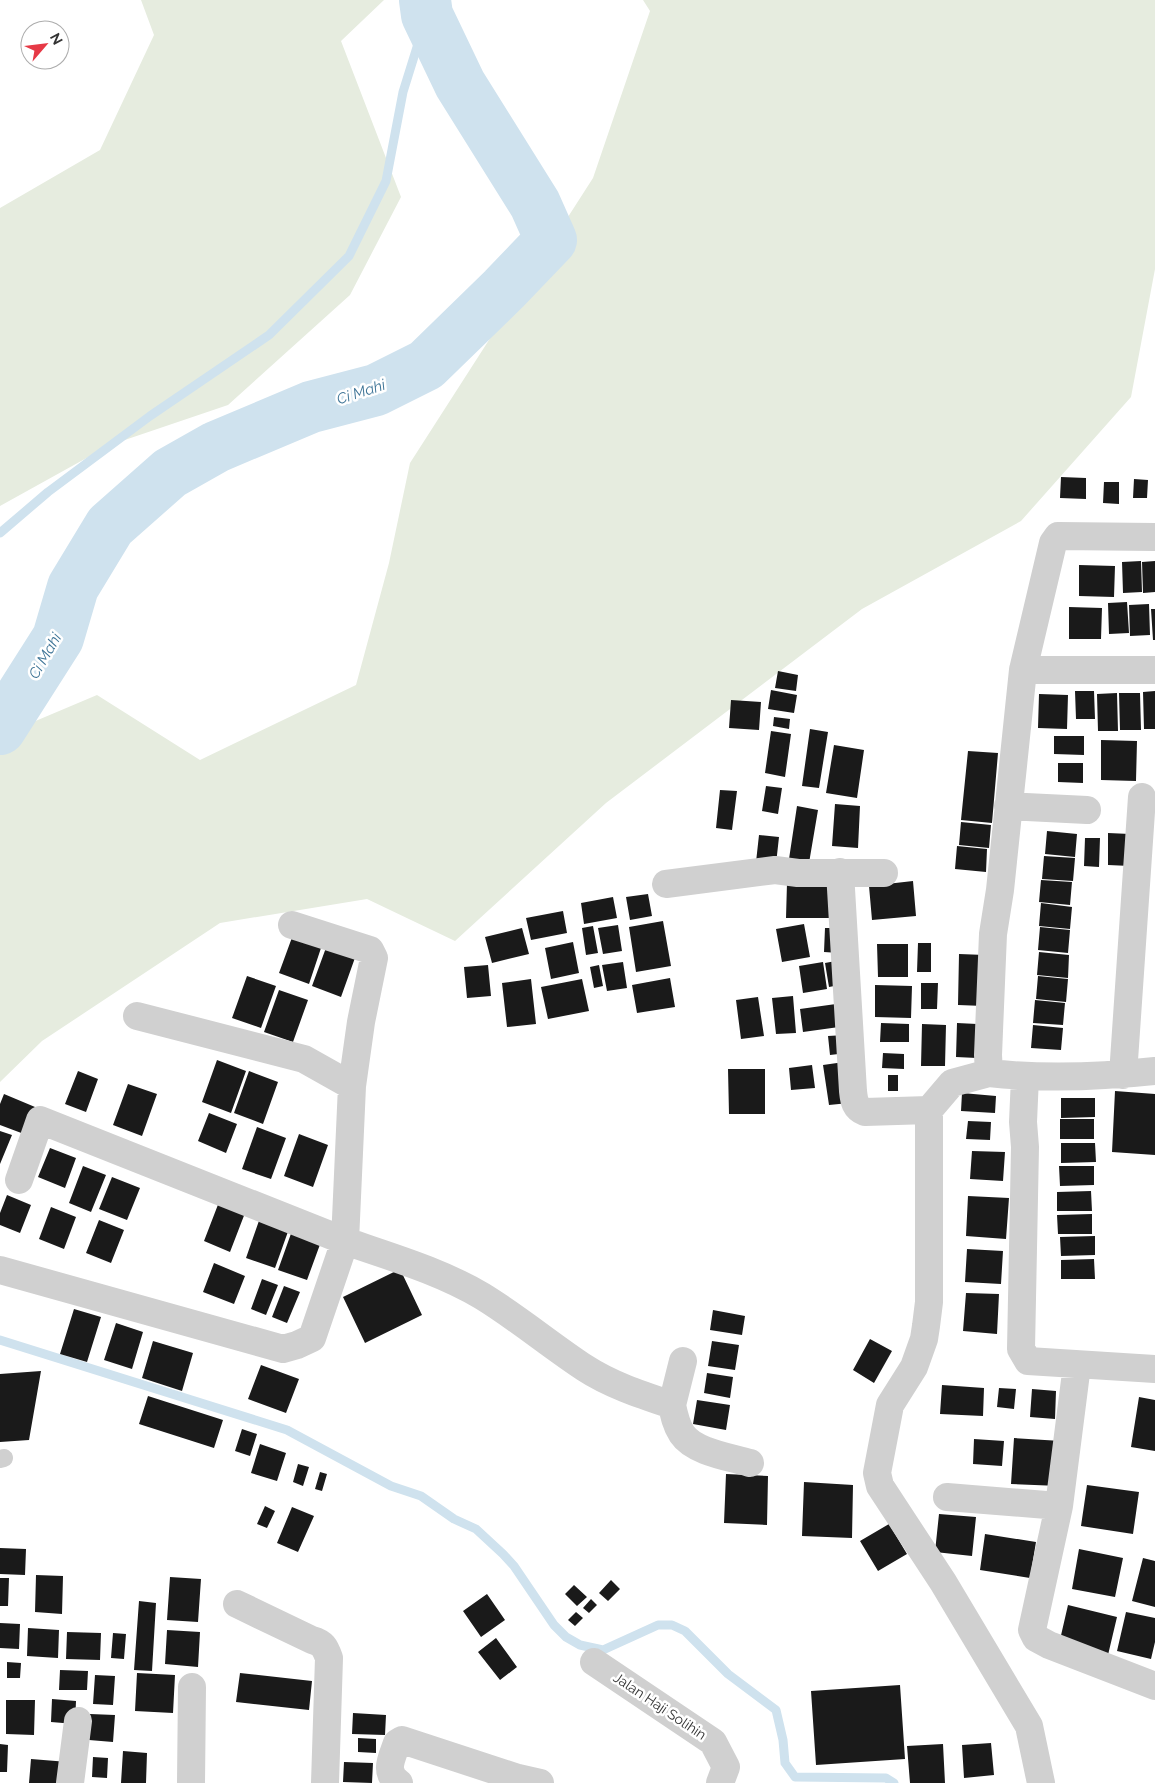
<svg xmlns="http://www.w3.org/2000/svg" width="1155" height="1783" font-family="Raleway,sans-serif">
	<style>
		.green { fill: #e6ecdf }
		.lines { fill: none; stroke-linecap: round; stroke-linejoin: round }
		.stream { stroke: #cfe2ee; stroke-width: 9 }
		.river { stroke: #cfe2ee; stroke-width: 52 }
		.building { fill: #1a1a1a }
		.service { stroke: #d0d0d0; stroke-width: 18 }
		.minor { stroke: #d0d0d0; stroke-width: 28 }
		.labels { text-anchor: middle; stroke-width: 5; stroke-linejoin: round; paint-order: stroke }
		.street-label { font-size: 14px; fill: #333; stroke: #fff }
		.water-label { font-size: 15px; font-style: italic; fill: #3f7597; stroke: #fff }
	</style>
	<rect width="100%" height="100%" fill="#fff"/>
	<path class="green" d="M141,0H384L341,41L401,197L350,295L228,405L110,445L0,506V208L100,150L154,35Z
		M643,0H1155V269L1131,397L1021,521L862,609L606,803L455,941L367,899L220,923L42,1041L0,1082V736L97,695L200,760L356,685L389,563L410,463L593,178L650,11Z"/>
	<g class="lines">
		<path class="stream" d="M0,533L48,492L150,416L269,335L349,256L386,181L403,92L427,15
			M0,1340L287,1430L391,1486L421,1496L454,1519L476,1529L503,1554L514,1566L554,1625L566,1637L580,1645L603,1650L658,1625H672L685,1631L728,1674L776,1710L783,1740L785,1763L795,1777L886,1778L894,1783"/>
		<path class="river" d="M0,729L58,638L73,587L110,526L170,473L216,447L311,407L376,390L426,365L504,289L551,240L535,204L460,84L427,15L425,0"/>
	</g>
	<path class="building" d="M1061,477L1086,478V499L1060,498Z
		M1134,479L1148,480L1147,498H1133Z
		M1104,482H1119V504L1103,503Z
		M1141,561L1142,592L1123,593L1122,562Z
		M1155,561V592L1143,593L1142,562Z
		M1079,565L1115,566L1114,597L1079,596Z
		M1127,602L1129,633L1109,634L1108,603Z
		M1149,604L1150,635L1130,636L1129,605Z
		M1069,607L1102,608L1101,639H1069Z
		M1151,609H1155V640H1153Z
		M778,671L798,675L796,691L775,688Z
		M771,690L797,695L794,713L768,709Z
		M1075,691H1094L1095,719H1076Z
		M1155,691V729H1144L1143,692Z
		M1117,693L1118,731H1098L1097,694Z
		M1119,693H1140L1141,730H1120Z
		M1039,694L1068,695L1067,729L1038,728Z
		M731,700L761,702L759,730L729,728Z
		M774,717L790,719L789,729L773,726Z
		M810,729L828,732L819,788L802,786Z
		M771,731L791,734L785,777L765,773Z
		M1054,736H1084V755L1054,754Z
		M1101,740L1137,741L1136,781L1101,780Z
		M834,745L864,750L857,798L826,793Z
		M968,751L998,753L992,823L961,820Z
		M1058,763H1083V783L1058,782Z
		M766,786L782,788L778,814L762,811Z
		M720,790L737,791L732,830L716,828Z
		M835,804L860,806L858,848L832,846Z
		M797,806L818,810L809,863L789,859Z
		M961,822L991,825L989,848L959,845Z
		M1047,831L1077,834L1075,857L1045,854Z
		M1108,833L1130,834V866L1108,865Z
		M759,835L779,837L776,864L756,862Z
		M1085,838H1100L1099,867L1084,866Z
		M957,846L987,849L986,872L955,869Z
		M1044,856L1075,858L1073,881L1042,879Z
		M1041,880L1072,882L1070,905L1039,902Z
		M913,881L916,916L872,920L869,886Z
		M787,883L830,884V918H786Z
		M648,894L652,916L630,920L626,897Z
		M613,897L617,918L584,924L581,903Z
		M1041,903L1072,907L1070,929L1039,926Z
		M563,911L567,933L531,940L526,918Z
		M663,921L671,966L636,972L629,927Z
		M804,924L810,957L782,962L776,929Z
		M618,925L622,951L603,954L598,928Z
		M593,926L598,953L586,955L582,928Z
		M1040,927L1070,930L1068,953L1038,950Z
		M522,928L529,954L492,963L485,937Z
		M825,928H839V953L824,952Z
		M294,932L323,942L309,984L279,973Z
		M573,942L579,973L551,979L545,948Z
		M918,943H931V972H917Z
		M877,944H908V977H878Z
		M327,945L356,955L341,997L312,986Z
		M1039,952L1069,955L1068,978L1037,975Z
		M959,954L985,955L984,1006L958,1005Z
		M841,960L845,984L829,987L825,963Z
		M623,962L627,988L607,991L602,965Z
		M823,962L827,989L803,993L799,966Z
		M488,965L491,996L467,998L464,967Z
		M599,965L603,986L594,988L590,967Z
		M247,976L276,986L261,1028L232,1018Z
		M1038,976L1068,979L1066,1002L1036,999Z
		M670,978L675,1007L637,1013L632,985Z
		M531,979L536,1024L507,1027L502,983Z
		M582,979L589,1011L548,1019L541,987Z
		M921,983H938L937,1009H921Z
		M875,985L912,986L911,1018L875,1017Z
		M279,990L308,1000L293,1042L264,1032Z
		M793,996L796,1033L776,1034L772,998Z
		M758,997L764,1036L741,1039L736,1000Z
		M1035,1000L1065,1003L1063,1025L1033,1023Z
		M836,1004L839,1027L803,1032L800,1009Z
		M881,1023L909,1024V1042H880Z
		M957,1023L977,1024V1058L956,1057Z
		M922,1024L946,1025L945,1066H921Z
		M1033,1025L1063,1028L1061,1050L1031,1048Z
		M845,1035L847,1053L830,1055L828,1036Z
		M883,1053L904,1054V1069L882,1068Z
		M217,1060L246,1071L231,1113L202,1102Z
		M844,1062L849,1103L829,1105L823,1065Z
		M812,1065L815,1088L791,1090L789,1068Z
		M728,1069H765V1114H729Z
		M78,1071L98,1079L86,1112L65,1104Z
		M249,1071L278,1082L263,1124L234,1113Z
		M888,1075H898V1091H888Z
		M128,1084L157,1094L142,1136L113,1125Z
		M1115,1091L1155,1094V1155L1112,1152Z
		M962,1093L996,1096L995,1113L961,1111Z
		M4,1094L35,1107L24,1134L0,1125V1104Z
		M1061,1098H1095V1117L1061,1118Z
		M209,1113L237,1124L226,1153L198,1141Z
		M1060,1119H1094V1139H1060Z
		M968,1121L991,1122L990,1140L966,1139Z
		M257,1127L286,1138L271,1179L242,1169Z
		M0,1131L12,1135L0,1164Z
		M299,1134L328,1145L313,1187L284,1176Z
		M1061,1143H1095L1096,1162L1061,1163Z
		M50,1148L76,1158L65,1188L38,1177Z
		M972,1151L1005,1152L1003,1181L970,1179Z
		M83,1166L106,1175L91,1212L69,1203Z
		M1059,1166H1094V1185L1060,1186Z
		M112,1177L140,1188L127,1220L99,1209Z
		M1091,1191L1092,1211H1057V1192Z
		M7,1195L31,1205L20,1233L0,1225V1213Z
		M968,1196L1009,1198L1006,1239L966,1236Z
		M219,1202L245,1213L230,1252L204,1241Z
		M51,1207L76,1217L64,1249L39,1239Z
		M1092,1214V1234H1058L1057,1215Z
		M261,1215L290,1226L275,1268L246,1258Z
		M99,1220L124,1230L111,1263L86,1253Z
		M293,1228L322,1239L307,1280L278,1270Z
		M1095,1236V1255L1061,1256L1060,1237Z
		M967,1249L1003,1251L1001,1284L965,1282Z
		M1094,1259L1095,1279H1061V1260Z
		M214,1263L245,1276L234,1304L203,1292Z
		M400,1269L422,1315L365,1343L343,1297Z
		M262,1279L278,1285L266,1315L251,1309Z
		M284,1286L300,1292L287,1323L272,1317Z
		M966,1293L999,1294L997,1334L963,1331Z
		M74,1309L101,1317L87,1362L60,1354Z
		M713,1310L745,1316L742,1335L710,1330Z
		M116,1323L143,1332L132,1369L104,1360Z
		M870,1339L892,1351L874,1383L853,1370Z
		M153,1341L193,1353L182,1391L142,1378Z
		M712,1341L739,1345L735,1370L708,1366Z
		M261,1365L299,1379L286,1413L248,1399Z
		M41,1371L29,1440L0,1442V1374Z
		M707,1373L733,1377L730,1398L704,1393Z
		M942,1385L984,1388L983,1416L940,1414Z
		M999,1388L1016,1389L1014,1409L997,1407Z
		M1032,1389L1056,1391L1055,1419L1030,1417Z
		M148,1396L223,1420L214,1448L139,1424Z
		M1139,1397L1155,1400V1451L1131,1447Z
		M697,1400L730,1405L726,1430L693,1424Z
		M242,1429L257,1434L250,1456L235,1451Z
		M1014,1438L1061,1441L1059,1486L1011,1484Z
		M974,1439L1004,1441L1002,1466L973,1464Z
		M260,1444L286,1453L277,1481L251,1473Z
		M298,1464L309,1467L303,1486L293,1482Z
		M320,1472L327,1474L322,1491L315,1489Z
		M726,1474L768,1476L767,1525L724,1523Z
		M804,1482L853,1485L852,1538L802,1536Z
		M1087,1485L1139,1492L1133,1534L1081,1526Z
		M265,1506L275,1511L267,1528L257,1524Z
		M292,1507L314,1516L298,1552L277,1543Z
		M939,1514L976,1517L972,1556L935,1552Z
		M889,1524L907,1554L878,1571L860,1541Z
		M985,1534L1036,1542L1030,1578L980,1570Z
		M0,1548L26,1549L25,1575L0,1574Z
		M1079,1549L1123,1558L1115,1597L1072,1589Z
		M1143,1558L1155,1561V1607L1132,1601Z
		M36,1575L63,1576L62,1614L35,1612Z
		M170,1577L201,1579L198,1622L167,1620Z
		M0,1578H9L8,1606H0Z
		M611,1580L620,1589L608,1601L599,1593Z
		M574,1585L587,1597L577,1606L565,1594Z
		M487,1594L505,1620L481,1637L463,1611Z
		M591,1599L597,1605L589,1613L583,1608Z
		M139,1601L156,1603L152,1671L134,1670Z
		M1068,1605L1117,1617L1108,1655L1059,1644Z
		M576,1612L583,1618L575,1626L568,1620Z
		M1126,1612L1155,1618V1642L1151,1659L1117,1651Z
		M0,1623L20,1624L19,1649L0,1648Z
		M28,1628L59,1630L58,1658L27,1656Z
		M167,1630L200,1632L198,1667L165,1664Z
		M67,1632L101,1633L100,1660L66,1659Z
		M113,1633L126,1634L124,1659L111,1658Z
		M496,1638L517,1667L500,1680L478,1652Z
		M7,1662L21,1663L20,1678H7Z
		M60,1670L88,1671L87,1690H59Z
		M137,1673L175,1675L173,1713L135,1711Z
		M240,1673L312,1681L309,1710L236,1702Z
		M95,1675L115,1676L113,1705L93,1704Z
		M900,1685L905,1759L816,1765L811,1691Z
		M52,1699L76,1701L75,1724L51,1722Z
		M6,1700H35L34,1735L6,1734Z
		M353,1713L386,1715L385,1735L352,1734Z
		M90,1714L115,1715L113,1742L89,1740Z
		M358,1738L376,1739V1753L358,1752Z
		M991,1743L994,1775L964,1778L962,1745Z
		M0,1744L8,1745L7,1772H0Z
		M943,1744L945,1783H910L907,1746Z
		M123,1751L147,1753L146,1783H121Z
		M93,1757L108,1758L107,1778L92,1777Z
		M31,1759L68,1762L66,1783H29Z
		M344,1762L373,1763L372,1783L343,1782Z"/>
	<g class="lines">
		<path class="service" d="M0,1459L4,1458"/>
		<path class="minor" d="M1155,537L1058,536L1053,543L1023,670L1000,890L993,934L988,1055L989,1073C1044,1079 1100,1077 1155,1071
			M1023,670H1155
			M1008,806L1087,810
			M840,872L853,1091C854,1101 855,1108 865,1112L929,1110L952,1083L989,1073
			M666,884L775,870L798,873H884
			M292,925L370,950L374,958L361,1022L352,1086L345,1241C391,1257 440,1271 482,1296C518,1318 550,1345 585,1368C611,1385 642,1395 672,1405C674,1415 676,1425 682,1434C694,1452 730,1457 750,1463
			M137,1016L304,1059L352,1086
			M1123,1075L1142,797
			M1025,1077L1023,1122L1025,1147L1021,1349L1028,1361L1155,1369
			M929,1110V1302L926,1326L924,1339L914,1367L890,1405L877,1473L880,1486L943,1582L1029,1726L1041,1783
			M0,1270L283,1349L297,1345L312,1338L345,1241L40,1120L19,1180
			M1077,1365L1059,1506L1032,1630L1036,1638L1049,1645L1155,1686
			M672,1405L683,1361
			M947,1497L1059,1506
			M237,1604L312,1640C323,1643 325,1647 329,1658L325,1783
			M594,1662L713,1742L726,1767L720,1783
			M70,1783L78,1721
			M191,1783L192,1687
			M399,1783C383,1772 392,1758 397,1743L402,1740L518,1778L540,1783"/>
	</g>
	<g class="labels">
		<g class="street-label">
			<text transform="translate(660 1706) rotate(34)" y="5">Jalan Haji Solihin</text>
		</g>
		<g class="water-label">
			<text transform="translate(361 392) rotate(-18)" y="5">Ci Mahi</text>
			<text transform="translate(45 656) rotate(-60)" y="5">Ci Mahi</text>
		</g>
	</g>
	<g transform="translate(45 45) rotate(62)"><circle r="24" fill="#ffffff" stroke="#adadad"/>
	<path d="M0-4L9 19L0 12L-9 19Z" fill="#e63946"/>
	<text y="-8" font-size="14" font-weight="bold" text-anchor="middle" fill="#333333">N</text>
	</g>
</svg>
